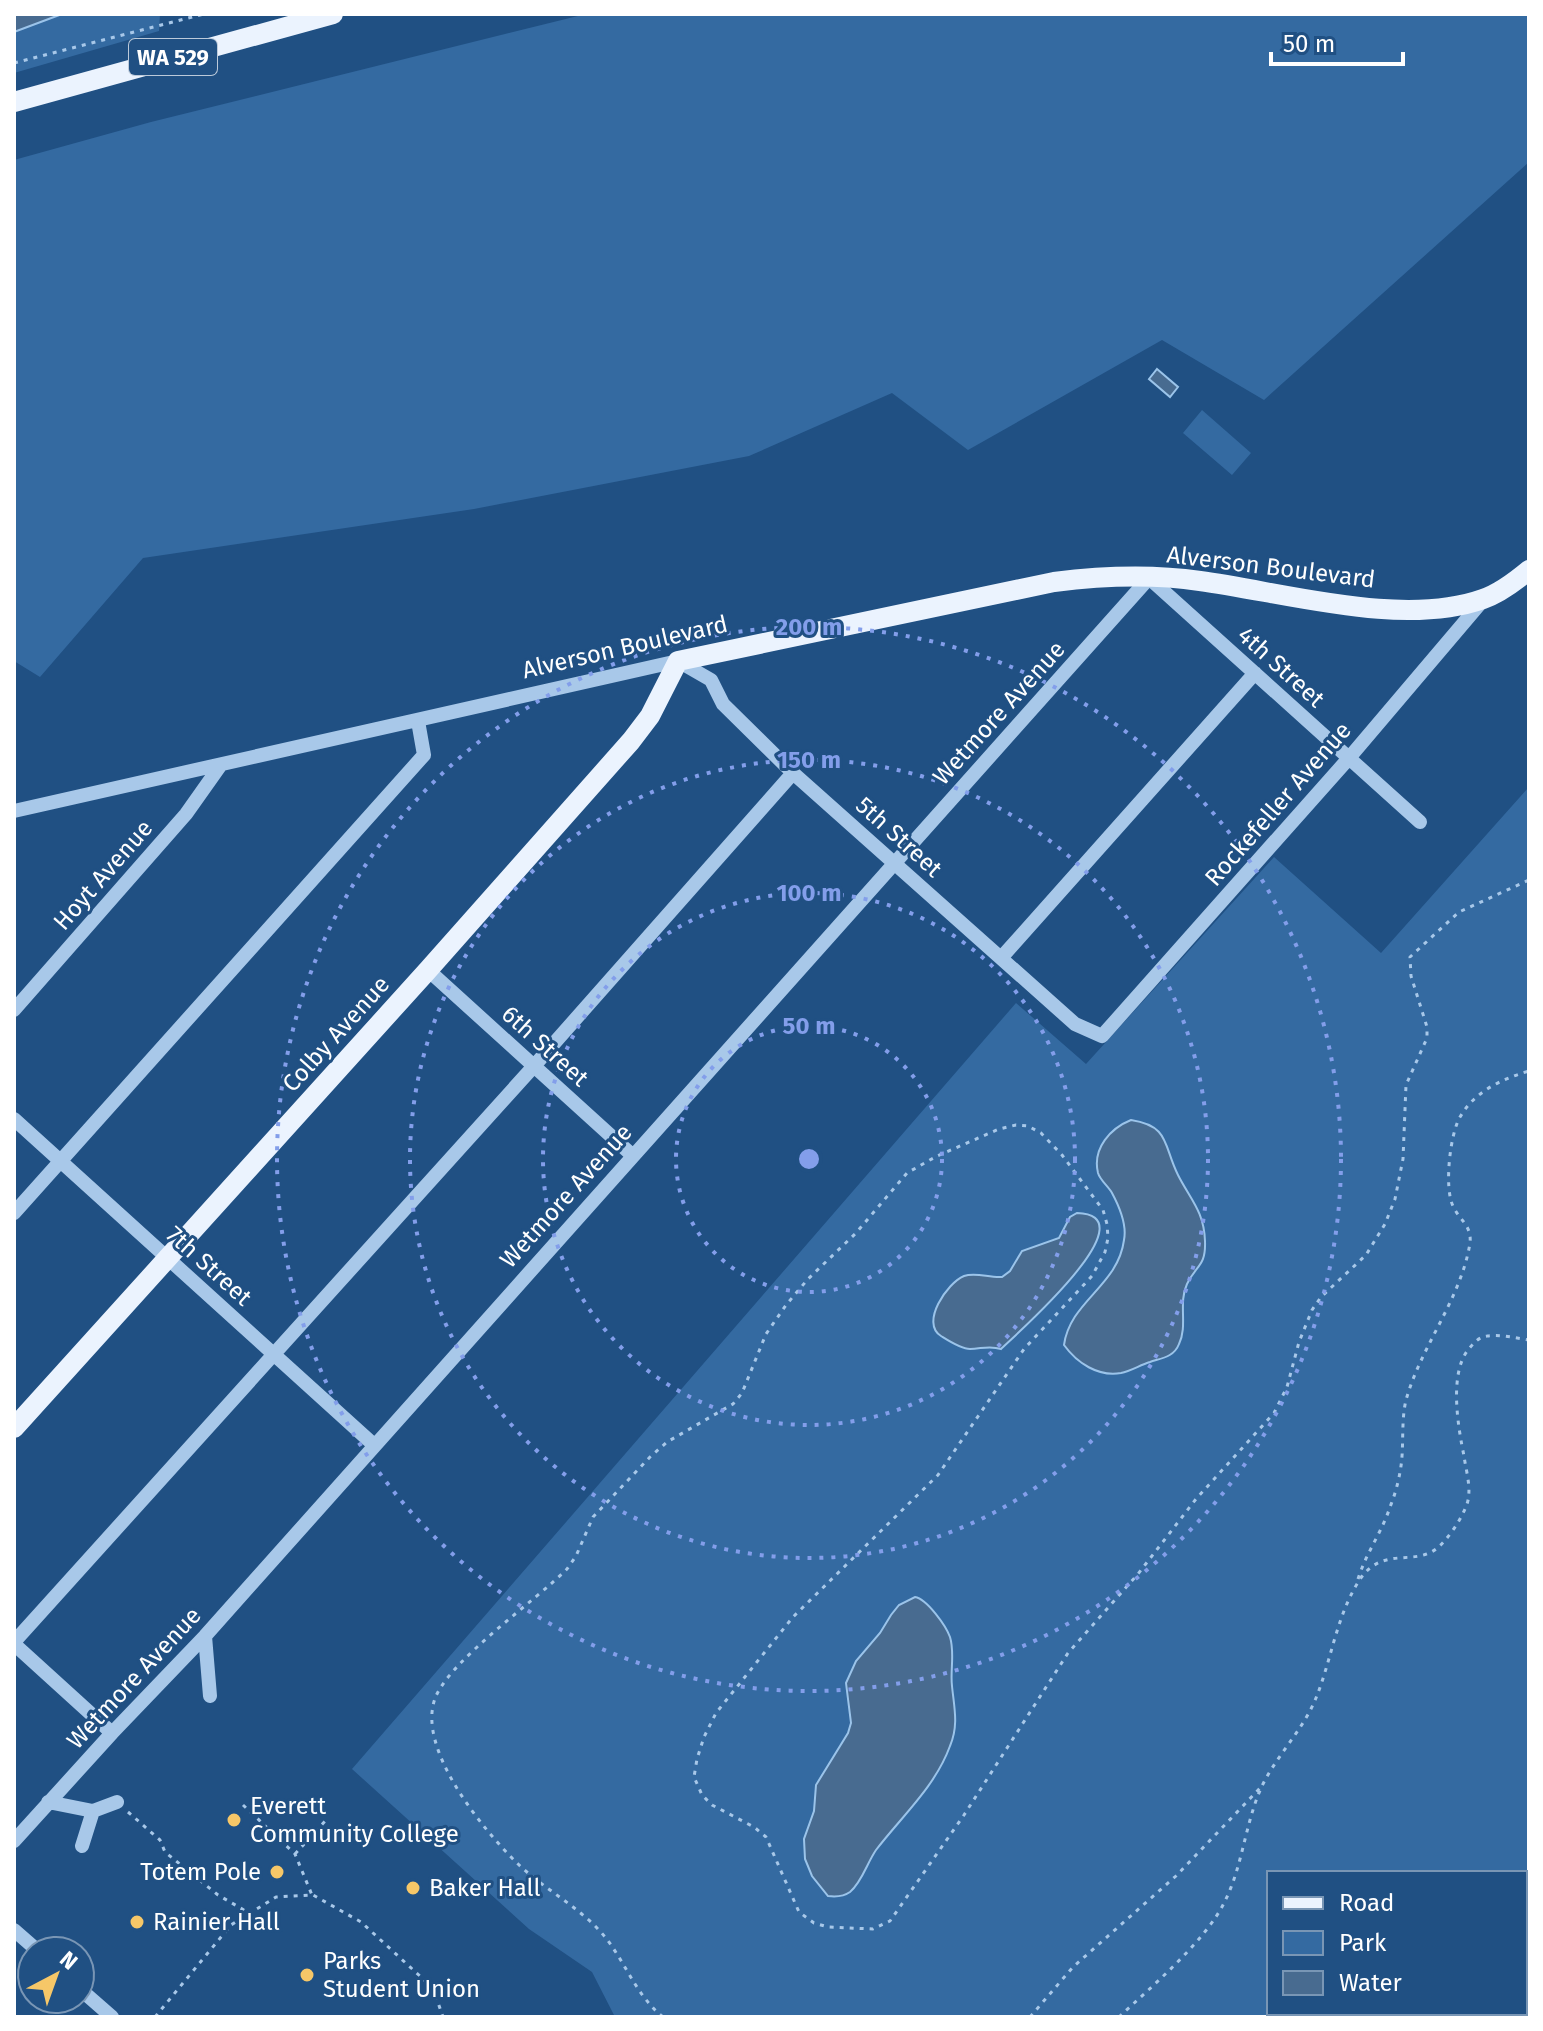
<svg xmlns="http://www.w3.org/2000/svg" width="1543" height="2031" font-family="'Fira Sans',sans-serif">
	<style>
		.green { fill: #346aa1; fill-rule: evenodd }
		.water { fill: #486b90; stroke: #9bc4ea; stroke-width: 2 }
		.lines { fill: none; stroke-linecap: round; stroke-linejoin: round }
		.path { stroke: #a8c8e9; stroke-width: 3; stroke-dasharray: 4 6; stroke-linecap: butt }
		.minor { stroke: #a8c8e9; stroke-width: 14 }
		.major { stroke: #ebf3fe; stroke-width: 20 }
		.ring { fill: none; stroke: #839eea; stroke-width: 4; stroke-dasharray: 4 8 }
		.poi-dot { fill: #f6c768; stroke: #205083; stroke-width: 3 }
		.labels { text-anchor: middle; stroke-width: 6; stroke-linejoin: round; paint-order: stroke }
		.shield { fill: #205083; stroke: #bccada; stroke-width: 2 }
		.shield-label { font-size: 22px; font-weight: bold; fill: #fff }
		.street-label { font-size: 24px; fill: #fff; stroke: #205083 }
		.poi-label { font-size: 24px; fill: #fff; stroke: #205083; text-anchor: start }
		.centre { fill: #839eea; stroke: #205083; stroke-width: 4 }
		.ring-label { font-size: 24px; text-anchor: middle; font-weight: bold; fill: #839eea; stroke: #205083; stroke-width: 6; stroke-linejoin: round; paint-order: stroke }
	</style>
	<rect width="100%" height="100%" fill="#205083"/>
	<path class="green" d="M62,14H160L159,31L14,73V32Z
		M586,14H1529V162L1264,400L1162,340L968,450L892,393L749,456L474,509L143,558L40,677L14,661V160L151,122Z
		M1202,410L1251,453L1232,475L1183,433Z
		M1529,787V2017H615L592,1972L529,1929L352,1769L1016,1003L1086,1064L1274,857L1381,953ZM1269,1873H1525V2013H1269Z"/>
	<path class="water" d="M14,14H62L14,32Z
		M1157,369L1178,387L1170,397L1149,379Z
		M1131,1120C1170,1126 1163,1145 1178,1175C1190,1199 1204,1211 1205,1241C1206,1267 1196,1265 1187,1284C1178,1303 1188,1326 1179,1344C1174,1357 1162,1358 1150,1362C1140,1365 1131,1371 1121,1373C1098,1377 1077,1363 1064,1345C1070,1301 1118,1286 1124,1240C1127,1225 1119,1206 1112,1193C1108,1186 1100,1180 1098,1173C1092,1148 1111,1128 1131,1120Z
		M1077,1213C1153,1215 1014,1336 1001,1349C989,1345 981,1349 970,1349C961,1349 949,1341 941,1336C920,1323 947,1283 964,1276C976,1272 989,1278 1002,1277L1010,1271L1022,1251L1059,1238L1070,1217Z
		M915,1597C927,1599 946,1626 950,1637C955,1653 950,1671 952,1686C954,1707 959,1725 950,1746C935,1787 902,1816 876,1850C867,1863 862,1882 850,1892C843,1897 836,1897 828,1896L812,1876L805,1859L804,1839L814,1811L816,1785L848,1733L851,1723L846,1683L856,1661L880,1633L891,1615L899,1605Z"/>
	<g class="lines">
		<path class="path" d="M14,63L204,14
			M1358,1579C1366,1553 1382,1532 1390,1507C1395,1495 1399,1480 1401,1466C1404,1445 1401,1421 1406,1400C1421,1346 1461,1299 1470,1243C1472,1225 1459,1220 1453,1206C1444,1188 1450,1134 1460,1117C1475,1091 1502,1079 1529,1071
			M243,1805L295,1854L312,1895
			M128,1812L160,1840L165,1852L218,1895L249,1913
			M295,1854L327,1819
			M1525,1917L1529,1911
			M155,2017L231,1925L276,1897L313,1895L361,1922L433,1988L443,2017
			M663,2017C633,1993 624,1956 598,1929C574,1904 543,1888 518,1864C484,1831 414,1747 436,1696C453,1658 534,1602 567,1569L576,1556L593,1517L650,1457L667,1442L733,1404L742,1393L766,1334L786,1305L808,1279L856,1233L907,1173L937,1156L999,1129L1016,1125L1028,1126L1041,1133L1062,1155L1103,1210L1107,1224L1108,1238L1105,1252L1092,1276L1024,1349L938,1475L793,1617L716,1713L704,1737L697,1759L694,1777L702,1795L712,1805L754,1827L766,1837L799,1912L814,1923L828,1927L873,1929L890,1921L964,1815L1068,1653L1138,1574L1196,1499L1274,1413L1287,1387L1299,1342L1312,1310L1321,1297L1366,1255L1385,1224L1395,1199L1403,1159L1406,1085L1427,1038V1027L1411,976L1410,957L1459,912L1529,880
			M1030,2017L1073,1967L1176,1876L1261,1787
			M1119,2017C1151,1987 1206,1941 1225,1901C1243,1865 1245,1823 1262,1786C1277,1755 1303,1730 1316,1698C1331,1661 1336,1619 1357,1584C1380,1544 1412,1567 1436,1549C1448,1540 1462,1518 1467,1504C1472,1489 1466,1471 1464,1456C1458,1427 1449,1374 1468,1350C1473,1344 1478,1337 1487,1336C1499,1334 1516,1338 1529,1340
			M1452,2017L1455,2013"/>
		<path class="minor" d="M14,811L678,661L711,680L723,704L793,773L1075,1024L1102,1036L1349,758L1484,599
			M1001,958L1255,673
			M428,970L632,1155
			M14,1010L186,814L220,766
			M14,1119L374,1445
			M14,1213L424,755L418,721
			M205,1636L210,1696
			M14,1642L534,1066L793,773
			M14,1644L112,1733
			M48,1802L93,1811L117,1802
			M14,1841L112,1733L205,1636L1149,578L1420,822
			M82,1846L93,1811
			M14,1930L38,1951
			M80,1989L112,2017"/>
		<path class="major" d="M14,102L333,14
			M14,1428L428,970L631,741L650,716L678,661L1054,582C1102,576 1152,574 1200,581C1283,592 1402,628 1483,599C1498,594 1517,580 1529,570"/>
	</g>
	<g class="ring">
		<circle cx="809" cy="1159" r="133"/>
		<circle cx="809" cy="1159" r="266"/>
		<circle cx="809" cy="1159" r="399"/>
		<circle cx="809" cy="1159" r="532"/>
	</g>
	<g class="poi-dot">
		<circle cx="234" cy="1820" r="8"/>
		<circle cx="277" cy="1872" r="8"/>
		<circle cx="413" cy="1888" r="8"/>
		<circle cx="137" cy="1922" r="8"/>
		<circle cx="307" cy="1975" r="8"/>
	</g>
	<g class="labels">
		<rect class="shield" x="129" y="39" width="88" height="36" rx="6"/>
		<g class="shield-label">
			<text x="173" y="65">WA 529</text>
		</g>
		<g class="street-label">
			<text transform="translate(1271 567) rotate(7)" y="8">Alverson Boulevard</text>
			<text transform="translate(625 647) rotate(-13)" y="8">Alverson Boulevard</text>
			<text transform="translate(1281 667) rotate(42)" y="8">4th Street</text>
			<text transform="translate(999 713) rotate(-48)" y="8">Wetmore Avenue</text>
			<text transform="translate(1278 804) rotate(-49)" y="8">Rockefeller Avenue</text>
			<text transform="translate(899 837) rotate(42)" y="8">5th Street</text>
			<text transform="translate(103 875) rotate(-49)" y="8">Hoyt Avenue</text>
			<text transform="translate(336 1034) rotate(-48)" y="8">Colby Avenue</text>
			<text transform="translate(545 1046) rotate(42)" y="8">6th Street</text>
			<text transform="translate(566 1196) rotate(-48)" y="8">Wetmore Avenue</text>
			<text transform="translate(209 1266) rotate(42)" y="8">7th Street</text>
			<text transform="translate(134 1678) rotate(-47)" y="8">Wetmore Avenue</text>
		</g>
		<g class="poi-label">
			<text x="250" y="1814">Everett<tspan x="250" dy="28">Community College</tspan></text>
			<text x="261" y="1880" text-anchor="end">Totem Pole</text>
			<text x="429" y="1896">Baker Hall</text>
			<text x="153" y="1930">Rainier Hall</text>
			<text x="323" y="1969">Parks<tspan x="323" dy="28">Student Union</tspan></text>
		</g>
	</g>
	<circle cx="809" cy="1159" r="12" class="centre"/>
	<g class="ring-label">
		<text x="809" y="635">200 m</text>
		<text x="809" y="768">150 m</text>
		<text x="809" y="901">100 m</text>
		<text x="809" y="1034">50 m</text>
	</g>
	<rect width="1543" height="2031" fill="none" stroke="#ffffff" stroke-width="32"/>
	<rect x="1267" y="1871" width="260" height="144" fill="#205083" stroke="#7996b5" stroke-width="2"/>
	<rect x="1283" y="1897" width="40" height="12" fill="#ebf3fe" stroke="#7996b5" stroke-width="2"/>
	<text x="1339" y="1911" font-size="24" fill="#ffffff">Road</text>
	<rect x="1283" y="1931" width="40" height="24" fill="#346aa1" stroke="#7996b5" stroke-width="2"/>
	<text x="1339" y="1951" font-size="24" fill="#ffffff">Park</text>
	<rect x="1283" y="1971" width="40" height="24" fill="#486b90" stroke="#7996b5" stroke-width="2"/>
	<text x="1339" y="1991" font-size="24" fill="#ffffff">Water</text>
	<g transform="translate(56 1975) rotate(41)"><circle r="38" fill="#205083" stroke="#7996b5" stroke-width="2"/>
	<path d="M0-6L14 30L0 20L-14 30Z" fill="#f6c768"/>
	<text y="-12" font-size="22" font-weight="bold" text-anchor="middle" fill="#ffffff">N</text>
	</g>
	<path d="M1271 52v12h132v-12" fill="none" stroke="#ffffff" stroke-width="4"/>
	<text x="1283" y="52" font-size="24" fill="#ffffff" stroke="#205083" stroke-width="6" paint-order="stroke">50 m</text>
</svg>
